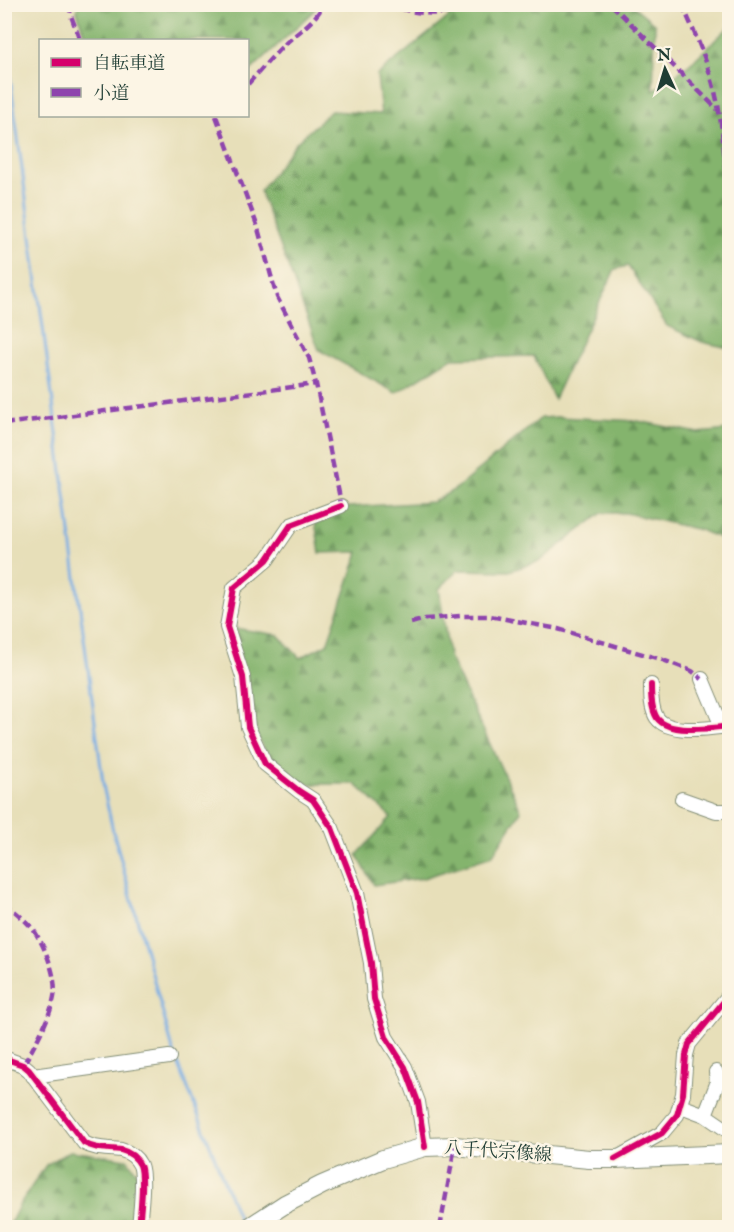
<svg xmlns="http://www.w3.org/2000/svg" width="734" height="1232" font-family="'IM FELL English','Noto Serif JP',serif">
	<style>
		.forest { fill: url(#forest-firs); stroke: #527850; stroke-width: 1.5 }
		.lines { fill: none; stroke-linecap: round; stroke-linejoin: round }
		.stream { stroke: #75abe3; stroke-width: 3 }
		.minor-casing { stroke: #838e76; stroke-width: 16 }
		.major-casing { stroke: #838e76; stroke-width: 20 }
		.minor { stroke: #fff; stroke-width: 14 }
		.major { stroke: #fff; stroke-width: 18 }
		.quiet { stroke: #8e44ad; stroke-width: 4.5; stroke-dasharray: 9 4.5; stroke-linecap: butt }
		.cycleway-casing { stroke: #fcf5e5; stroke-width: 10 }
		.cycleway { stroke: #d6006c; stroke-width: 6 }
		.labels { text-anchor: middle; stroke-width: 5; stroke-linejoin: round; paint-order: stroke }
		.street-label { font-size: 18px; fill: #1f3d34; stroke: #fcf5e5 }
	</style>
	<defs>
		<pattern id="forest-firs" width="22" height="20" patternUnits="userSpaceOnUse" patternTransform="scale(1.5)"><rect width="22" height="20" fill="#84b46d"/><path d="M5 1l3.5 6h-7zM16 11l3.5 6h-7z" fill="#6b945a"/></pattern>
	</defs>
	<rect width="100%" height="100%" fill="#fcf5e5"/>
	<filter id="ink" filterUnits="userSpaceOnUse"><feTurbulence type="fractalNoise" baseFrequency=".0167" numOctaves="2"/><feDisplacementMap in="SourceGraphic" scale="12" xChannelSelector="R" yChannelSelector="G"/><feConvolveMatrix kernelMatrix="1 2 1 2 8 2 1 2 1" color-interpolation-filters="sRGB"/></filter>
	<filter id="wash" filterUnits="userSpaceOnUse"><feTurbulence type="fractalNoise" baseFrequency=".008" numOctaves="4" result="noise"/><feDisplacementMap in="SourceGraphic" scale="24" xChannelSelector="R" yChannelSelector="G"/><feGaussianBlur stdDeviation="1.35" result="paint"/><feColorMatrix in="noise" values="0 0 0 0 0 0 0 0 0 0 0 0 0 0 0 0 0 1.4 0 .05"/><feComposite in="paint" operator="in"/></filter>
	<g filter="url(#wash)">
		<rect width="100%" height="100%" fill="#e7dfb9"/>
		<path class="forest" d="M78,4H320V5L248,73V40H86L77,11Z
			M445,5H632L655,24L653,91L690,64L729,27V348L702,342L667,326L628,266L615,269L554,399L534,356L452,358L396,393L319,350L260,191L296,143L331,111L381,114L377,75L450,16Z
			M558,417L638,421L698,433L729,430V542L700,530L626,513H602L540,561L509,571L458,570L439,589L449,656L521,811L492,856L423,878L374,885L357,855L391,817L355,784H309L279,775L256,734L227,627L278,635L300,658L327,644L359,552L320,553L314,514L349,507L433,502L457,488L541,418Z
			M70,1151L127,1159L142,1179L133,1227L8,1228L20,1204L46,1165Z"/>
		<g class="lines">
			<path class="stream" d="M4,32L104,790L113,831L173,1050L241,1225"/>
		</g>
	</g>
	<g filter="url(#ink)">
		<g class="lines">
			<defs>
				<path id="minor" d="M341,506L291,525L267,560L234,588L227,627L243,677L248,727L265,764L299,791L313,800L332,828L357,893L371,963L374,999L386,1037L405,1067L418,1102L425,1147
					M702,679L718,717L730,725
					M651,685C651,695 651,709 657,718C669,735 712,728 730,726
					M682,799L716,811H730
					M4,1058L23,1065L29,1070L84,1143C96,1150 108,1148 121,1150C129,1152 136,1157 140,1165C145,1178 140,1213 139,1228
					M33,1076L169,1057
					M681,1106L705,1115L730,1132
					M705,1115L717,1084L716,1072
					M617,1158L662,1133L677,1115L683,1094L686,1055L689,1044L730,994"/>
				<path id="major" d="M248,1228L285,1204L322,1185L383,1159L425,1147L455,1146L589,1159H615L730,1154"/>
			</defs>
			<use href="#minor" class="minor-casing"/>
			<use href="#major" class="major-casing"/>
			<use href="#minor" class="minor"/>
			<use href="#major" class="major"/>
			<path class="quiet" d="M72,4L70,13L80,40
				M387,4C413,14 446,19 471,4
				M611,4L718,110
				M682,4C695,34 709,64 716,96C725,135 725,176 730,216
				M248,84C261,70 273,55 287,42C301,30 315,21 324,4
				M216,116L257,225L277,297L309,358L316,384L340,498L341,506
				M4,424L316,384
				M411,623L426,619L460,616H490L558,629L663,660L692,671L702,679
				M4,903C14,910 24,919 32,928C44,943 58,978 54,997C50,1018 34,1047 23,1065
				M440,1228L455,1146"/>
			<defs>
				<path id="cycleway" d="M341,506L291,525L267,560L234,588L227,627L243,677L248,727L265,764L299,791L313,800L332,828L357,893L371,963L374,999L386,1037L405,1067L418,1102L425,1147
					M651,685C651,695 651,709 657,718C669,735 712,728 730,726
					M4,1058L23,1065L29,1070L84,1143C96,1150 108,1148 121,1150C129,1152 136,1157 140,1165C145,1178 140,1213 139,1228
					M615,1159L662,1133L677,1115L683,1094L686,1055L689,1044L730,994"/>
			</defs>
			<use href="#cycleway" class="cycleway-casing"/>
			<use href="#cycleway" class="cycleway"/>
		</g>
	</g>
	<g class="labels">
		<g class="street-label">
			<text transform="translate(498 1151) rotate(4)" y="6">八千代宗像線</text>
		</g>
	</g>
	<rect width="734" height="1232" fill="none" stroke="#fcf5e5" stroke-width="24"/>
	<rect x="39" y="39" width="210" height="78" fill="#fcf5e5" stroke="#a4ab9e" stroke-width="1.5"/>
	<rect x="51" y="58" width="30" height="9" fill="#d6006c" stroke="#a4ab9e" stroke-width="1.5"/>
	<text x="93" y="69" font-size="18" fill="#1f3d34">自転車道</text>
	<rect x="51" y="88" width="30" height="9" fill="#8e44ad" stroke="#a4ab9e" stroke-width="1.5"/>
	<text x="93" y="99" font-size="18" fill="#1f3d34">小道</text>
	<g transform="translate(665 69) rotate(356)" stroke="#fcf5e5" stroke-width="4.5" paint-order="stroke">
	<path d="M0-4.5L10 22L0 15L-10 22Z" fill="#1f3d34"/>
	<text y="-9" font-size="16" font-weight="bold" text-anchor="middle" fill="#1f3d34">N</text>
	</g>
</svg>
